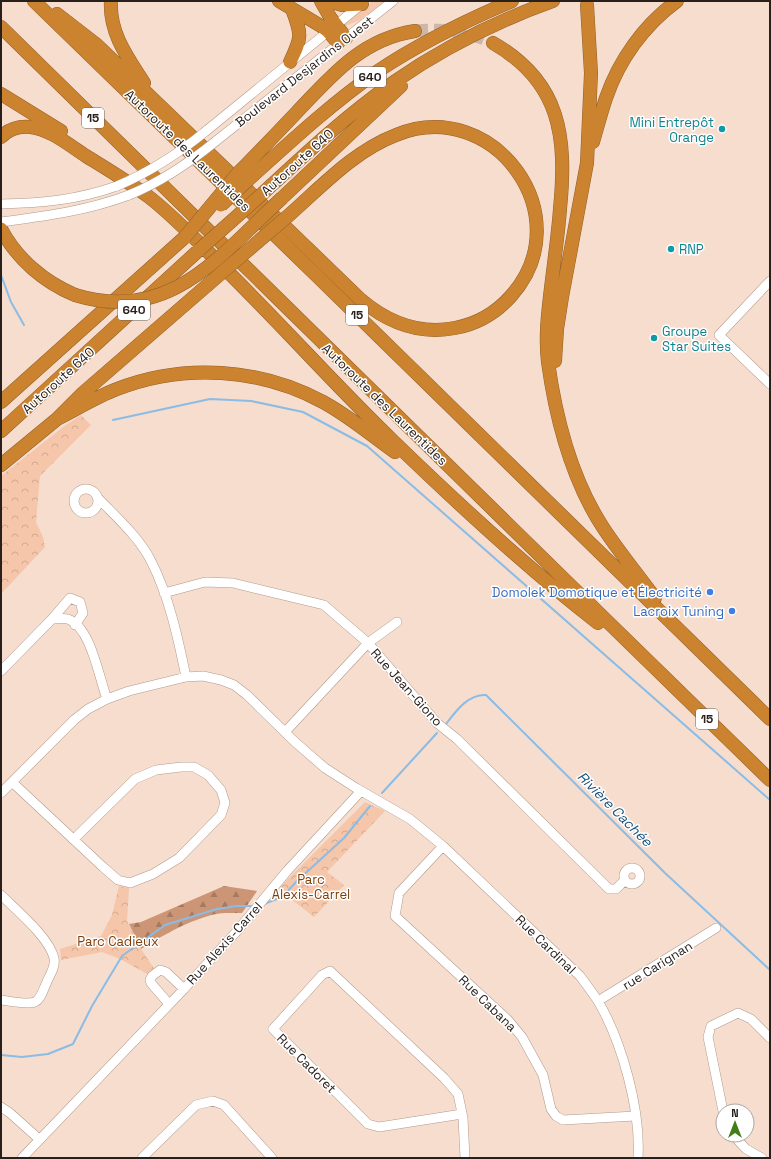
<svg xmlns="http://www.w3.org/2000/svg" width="771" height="1159" font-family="'Space Grotesk',sans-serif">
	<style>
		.green { fill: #f5c6aa }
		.forest { fill: url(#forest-firs) }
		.park { fill: url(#park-crowns) }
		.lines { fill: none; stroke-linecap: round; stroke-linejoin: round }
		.stream { stroke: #8abce5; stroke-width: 2 }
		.highway-tunnel { stroke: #cdb7aa; stroke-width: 13; stroke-dasharray: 13 6; stroke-linecap: butt }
		.minor-casing { stroke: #b19a8c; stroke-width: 10 }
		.highway-casing { stroke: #926028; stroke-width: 14 }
		.minor { stroke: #fff; stroke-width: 9 }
		.highway { stroke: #cb832f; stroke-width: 13 }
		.minor-bridge-casing { stroke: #b19a8c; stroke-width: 10; stroke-linecap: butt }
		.highway-bridge-casing { stroke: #926028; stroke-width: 14; stroke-linecap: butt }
		.minor-bridge { stroke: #fff; stroke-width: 9 }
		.highway-bridge { stroke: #cb832f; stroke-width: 13 }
		.culture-dot { fill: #0f9aa8; stroke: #fff; stroke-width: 1.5 }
		.shop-dot { fill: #3f7fe0; stroke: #fff; stroke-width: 1.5 }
		.labels { text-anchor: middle; stroke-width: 3; stroke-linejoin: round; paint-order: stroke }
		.shield { fill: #fff; stroke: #69635f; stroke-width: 1 }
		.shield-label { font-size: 12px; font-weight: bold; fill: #29201b }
		.street-label { font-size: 13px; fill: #29201b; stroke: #fff }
		.culture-label { font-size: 13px; fill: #0d838f; stroke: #fff; text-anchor: start }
		.shop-label { font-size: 13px; fill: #366cbe; stroke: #fff; text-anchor: end }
		.park-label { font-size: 13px; fill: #7f3e07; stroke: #fff }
		.water-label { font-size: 14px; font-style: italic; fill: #1d547c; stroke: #fff }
	</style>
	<defs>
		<pattern id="forest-firs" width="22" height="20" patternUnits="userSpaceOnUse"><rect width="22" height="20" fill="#cc9676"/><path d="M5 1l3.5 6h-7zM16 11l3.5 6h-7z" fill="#a67a60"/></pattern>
		<pattern id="park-crowns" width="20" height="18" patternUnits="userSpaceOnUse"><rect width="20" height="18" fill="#f5c6aa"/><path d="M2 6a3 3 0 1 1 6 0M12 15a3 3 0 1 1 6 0" fill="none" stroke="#d2aa92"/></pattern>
	</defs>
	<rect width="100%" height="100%" fill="#f6ddce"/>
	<path class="green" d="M373,1H385L360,20L345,26L344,25Z"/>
	<path class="forest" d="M224,886L257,891L242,913C231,913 219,912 208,916C184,923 162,936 141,949L129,924L141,922Z"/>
	<path class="park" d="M81,415L91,425L40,476L36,522L43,537L45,547L1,594V476L63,427Z
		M365,802L385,811L327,872L344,885L314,917L278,889Z
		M119,886L129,888L127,921L141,949L155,970L151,976L120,959L102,952L61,960L60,949L101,936L112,915Z"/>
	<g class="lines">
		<path class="stream" d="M1,275L11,302L24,325
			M113,420L210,399L251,401L303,412L367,446L770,800
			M446,724C456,711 468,694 486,695L665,873L770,970
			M382,793L437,733
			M264,904L282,897L298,880L344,838L370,806
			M1,1055L22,1057L48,1054L73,1044L92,1006L122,956L165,925L217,909L236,906H254"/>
		<path class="highway-tunnel" d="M415,31C443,29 468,30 493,43"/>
		<defs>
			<path id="minor" d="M206,131L363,3
				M216,141L393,1
				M1,204C43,203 77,200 117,186
				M1,222C46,216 86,211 129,195
				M770,281L719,335L770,384
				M74 501a12 12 0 1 1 24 0a12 12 0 1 1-24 0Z
				M98,498C116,517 139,537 151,561C169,596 178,638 186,677
				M164,593L205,582L233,583L324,605L368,643L437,723L457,739L609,889H616L625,880
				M52,619L70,598L80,602L83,613L75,625
				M1,671L52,619C57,619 63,618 68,619C91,627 99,678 107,699
				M285,732L368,643L397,622
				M12,782L103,867L118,880L130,883L153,874L179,858L221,815L225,803L221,790L208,775L194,767H181L156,770L135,779L74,839
				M1,793L74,720L88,709L107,699L129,691L186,677L203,676L221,680L234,685L247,695L295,742L325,768L356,788L410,819L443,846L580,976C586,984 592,992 598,1001C622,1042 641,1110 638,1158
				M443,846L399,893L395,916L508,1020L522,1037L543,1075L551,1109L556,1116L563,1120L635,1116
				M624 876a8 8 0 1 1 16 0a8 8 0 1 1-16 0Z
				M1,895C16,910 49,937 54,958C56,967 49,976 46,984C43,990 41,999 35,1002C27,1005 9,1001 1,1000
				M598,1001L716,928
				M169,1004L151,983L150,980L152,976L160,970L166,972L184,989
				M1,1107L10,1113L39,1139
				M723,1111L708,1037L711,1026L738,1013L751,1019L770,1038
				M462,1114L379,1127L368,1124L273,1029L322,975L330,971L444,1078L458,1094L463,1118L465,1158
				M733,1135L746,1149L762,1158
				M22,1158L184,989L237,931L287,871L361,791
				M142,1158L196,1105L213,1101L224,1105L272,1158"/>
			<path id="highway" d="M34,1L315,274L770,719
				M111,1C109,33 128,58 144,83
				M279,1L321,26L328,31L338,43
				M321,1L330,17L346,38
				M329,1L342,5L362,4
				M57,14L97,45L360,299C387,322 419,335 455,328C477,324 496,313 511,296C582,217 494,95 396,135C354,151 321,187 288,216
				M1,27L570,585L770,780
				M493,43C561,82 567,137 560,209C558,236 554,262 551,288C548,313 545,337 548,362C556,420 571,479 604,529C620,553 638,575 655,598
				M290,62C302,37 302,35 292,9
				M1,94L61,131
				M1,137C9,129 19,126 30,127C50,129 69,145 86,156C107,169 129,182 149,197C176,218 200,244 224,268C282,325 335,385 393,441C459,505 526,567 598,623
				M593,142C597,128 601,113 606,98C619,60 644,25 677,1
				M239,172C259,152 278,132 297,112C332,75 362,39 415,31
				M248,180C290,142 331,104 378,71C420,43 465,21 512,1
				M262,194C304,155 347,115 394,82C443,48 497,21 553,1
				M282,198L401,86
				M1,229C17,259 44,282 75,295
				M555,361L557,329L562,297L587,163L591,73L587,5
				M1,402L185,237
				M57,419C77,409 96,397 117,389C184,363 260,368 323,402C349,416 371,435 395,452
				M1,431L199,250
				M1,465L57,419L83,393L219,275"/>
		</defs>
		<use href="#minor" class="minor-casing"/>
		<use href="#highway" class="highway-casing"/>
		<use href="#minor" class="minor"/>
		<use href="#highway" class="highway"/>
		<defs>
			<path id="minor-bridge" d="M117,186C150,172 178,154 206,131
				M129,195C161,182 189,163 216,141"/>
			<path id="highway-bridge" d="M221,205L248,180
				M185,237L239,172
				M199,250L262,194
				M219,275L288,216
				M75,295C170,324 219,256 282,198"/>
		</defs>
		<use href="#minor-bridge" class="minor-bridge-casing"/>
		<use href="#highway-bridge" class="highway-bridge-casing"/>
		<use href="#minor-bridge" class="minor-bridge"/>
		<use href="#highway-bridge" class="highway-bridge"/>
	</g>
	<g class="culture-dot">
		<circle cx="722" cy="129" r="4"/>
		<circle cx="671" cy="249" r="4"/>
		<circle cx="654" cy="338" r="4"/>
	</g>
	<g class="shop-dot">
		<circle cx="710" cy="592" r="4"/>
		<circle cx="732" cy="611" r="4"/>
	</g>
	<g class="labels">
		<g class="shield">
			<rect x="354" y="67" width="32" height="20" rx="3"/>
			<rect x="82" y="108" width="22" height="20" rx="3"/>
			<rect x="118" y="300" width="32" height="20" rx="3"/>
			<rect x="346" y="305" width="22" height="20" rx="3"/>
			<rect x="696" y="709" width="22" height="20" rx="3"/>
		</g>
		<g class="shield-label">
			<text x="370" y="81">640</text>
			<text x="93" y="122">15</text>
			<text x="134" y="314">640</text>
			<text x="357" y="319">15</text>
			<text x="707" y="723">15</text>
		</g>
		<g class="street-label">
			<text transform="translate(304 71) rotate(-38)" y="5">Boulevard Desjardins Ouest</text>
			<text transform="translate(188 150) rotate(44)" y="5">Autoroute des Laurentides</text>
			<text transform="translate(297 162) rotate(-42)" y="5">Autoroute 640</text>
			<text transform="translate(58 380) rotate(-42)" y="5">Autoroute 640</text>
			<text transform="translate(385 404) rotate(44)" y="5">Autoroute des Laurentides</text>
			<text transform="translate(407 687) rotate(48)" y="5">Rue Jean-Giono</text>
			<text transform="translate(224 943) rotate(-48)" y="5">Rue Alexis-Carrel</text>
			<text transform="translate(546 944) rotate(44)" y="5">Rue Cardinal</text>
			<text transform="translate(657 965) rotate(-32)" y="5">rue Carignan</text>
			<text transform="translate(488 1003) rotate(44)" y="5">Rue Cabana</text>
			<text transform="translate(307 1063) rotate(45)" y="5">Rue Cadoret</text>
		</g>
		<g class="culture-label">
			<text x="714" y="127" text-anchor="end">Mini Entrepôt<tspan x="714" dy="15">Orange</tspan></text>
			<text x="679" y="254">RNP</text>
			<text x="662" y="336">Groupe<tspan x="662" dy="15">Star Suites</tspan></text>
		</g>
		<g class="shop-label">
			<text x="702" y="597">Domolek Domotique et Électricité</text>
			<text x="724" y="616">Lacroix Tuning</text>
		</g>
		<g class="park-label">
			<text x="311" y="884">Parc<tspan x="311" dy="15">Alexis-Carrel</tspan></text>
			<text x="118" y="946">Parc Cadieux</text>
		</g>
		<g class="water-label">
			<text transform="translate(615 809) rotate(45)" y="5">Rivière Cachée</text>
		</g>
	</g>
	<rect width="771" height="1159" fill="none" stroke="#29201b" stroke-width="4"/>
	<g transform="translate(735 1123)"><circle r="19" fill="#ffffff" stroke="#a9a6a4"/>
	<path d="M0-3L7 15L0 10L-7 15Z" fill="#437d17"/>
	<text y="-6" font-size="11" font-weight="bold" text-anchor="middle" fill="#29201b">N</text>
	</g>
</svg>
